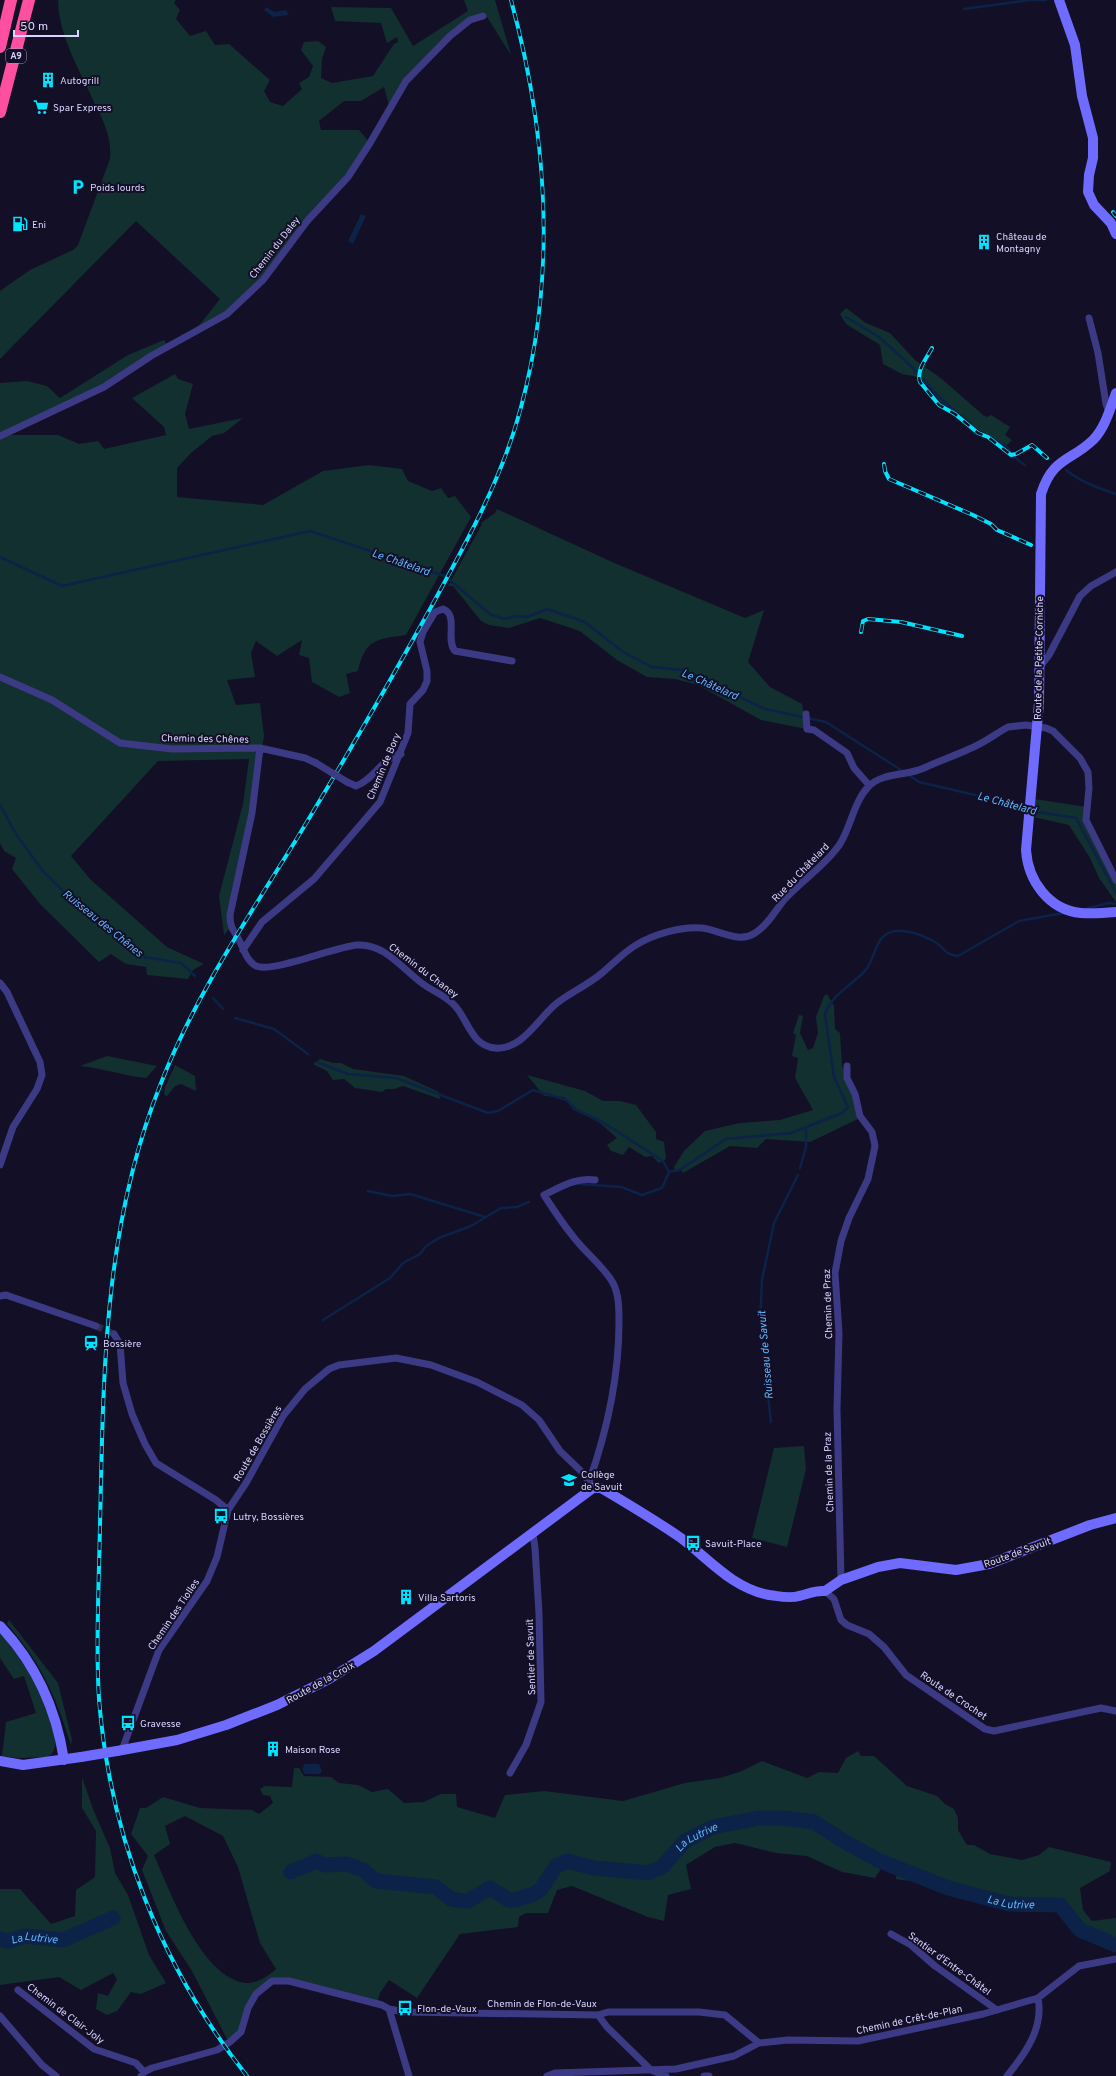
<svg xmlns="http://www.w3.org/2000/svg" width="1116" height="2076" font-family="Overpass,sans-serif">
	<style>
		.green { fill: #12302f; fill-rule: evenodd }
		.water { fill: #0c2248 }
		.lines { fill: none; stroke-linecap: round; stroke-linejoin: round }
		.stream { stroke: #0c2248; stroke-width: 2.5 }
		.river { stroke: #0c2248; stroke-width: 15 }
		.street-tunnel { stroke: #312d47; stroke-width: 7; stroke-dasharray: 7 3.5; stroke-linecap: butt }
		.street { stroke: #3d3a85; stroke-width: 7 }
		.secondary { stroke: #6f6bff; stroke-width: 10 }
		.highway { stroke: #ff4fa3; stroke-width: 12 }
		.rail-casing { stroke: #00e5ff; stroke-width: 4 }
		.rail { stroke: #130f26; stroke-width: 2.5; stroke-dasharray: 8; stroke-linecap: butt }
		.street-bridge { stroke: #3d3a85; stroke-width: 7 }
		.secondary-bridge { stroke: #6f6bff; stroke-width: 10 }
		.labels { text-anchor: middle; stroke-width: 4; stroke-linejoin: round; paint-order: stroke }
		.shield { fill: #130f26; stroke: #9e99be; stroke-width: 1 }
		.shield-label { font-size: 9px; font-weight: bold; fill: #d9d4ff }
		.poi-label { font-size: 10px; fill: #d9d4ff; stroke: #130f26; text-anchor: start }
		.street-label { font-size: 10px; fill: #d9d4ff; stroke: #130f26 }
		.water-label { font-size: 11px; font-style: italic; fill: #62b6ff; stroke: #130f26 }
	</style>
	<rect width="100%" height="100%" fill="#130f26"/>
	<path class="green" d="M58,0H176L174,3L180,10L176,19L190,36L206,31L215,45L229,44L270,80L264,91L270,102L283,106L302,89L299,83L309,77L313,66L301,50L304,42L318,41L326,47L322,59L321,78L332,83L373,76L394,44L398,42L397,37L387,43L381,23L335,21L331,7L391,8L413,46L468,11L464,0H495L511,55L487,17L483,16L470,20L406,81L390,109L384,87L361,101H344L319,121L321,130H359L370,143L263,280L227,314L193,333L220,299L136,221L0,359V291L30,270L73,250L78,245L110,159C112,140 104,121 95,104C80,70 59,38 58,0Z
		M846,308L866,323L890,333L915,360L942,379L983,415L987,417L991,415L1010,427L1005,435L1012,440L1006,446L977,429L963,416L941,403L930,388L918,377L902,374L883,364L880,345L846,324L840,314Z
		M164,340L168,346L104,387L4,435H58L79,444L98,441L104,449L166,435L164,427L132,398L175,374L178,379L193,384L185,414L189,429L243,418L224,433L212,436L191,453L177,468V497L263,505L323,471L369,465L402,469L408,481L432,491L441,488L448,498L455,496L471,517L406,635C377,639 365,639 358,671L346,674L350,693L339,697L312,682L309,658L299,655L302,640L277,656L256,641L251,653L255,677L227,680L236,705L260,703L264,736L252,813L230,928L224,935L219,896L243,804L249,759L158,761L71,856L90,879L167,947L204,964L193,970L188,979L147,975L146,967L126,964L111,954L99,962L40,904L12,869L16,858L4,851L0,843V383L27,381L47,386L60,398L128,355Z
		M497,509L612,562L745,618L764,610L748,662L770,687L802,704L807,729L761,720L698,685L675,679L647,677L617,660L581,632L574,629L540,618L509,628L489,625L481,621L453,586H448L482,524L481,523L495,513Z
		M1034,799L1087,807L1086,820L1116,880V902L1099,878L1090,858L1069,825L1033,817Z
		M827,994L834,1006L835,1029L840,1033L842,1066L853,1095L858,1119L810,1142L766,1139L757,1148L730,1146L683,1173L681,1170L676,1172L674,1167L684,1151L705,1131L740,1123L780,1120L813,1110L795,1078L798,1058L792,1056L796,1035L793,1033L799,1015L803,1016L800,1033L808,1050L813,1048L818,1033L816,1017L824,996Z
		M107,1056L157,1066L146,1078C124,1076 102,1068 80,1066Z
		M320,1059L333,1063H341L353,1069L404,1076L439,1092L440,1099L403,1086L394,1089H386L382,1092L355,1088L344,1079L333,1080L327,1071L313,1064Z
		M175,1065L195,1076L196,1091L181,1084L175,1086L167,1096L164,1095L165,1087Z
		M527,1075L585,1091L603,1101H620L636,1105L656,1132V1139L664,1142L666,1159L659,1163L652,1156L645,1157L629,1147L623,1155L611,1151L607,1145L617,1138L600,1123L581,1113L564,1097L544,1096Z
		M804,1446L806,1469L787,1547L752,1538L774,1448Z
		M9,1620L58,1683L72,1740L71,1745C56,1697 41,1662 7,1624Z
		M0,1633C17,1651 77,1737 48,1757L17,1758L2,1756L6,1722L36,1713L24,1676L14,1679L0,1658Z
		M858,1751L861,1756H874L907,1786L937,1796L945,1804L954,1809L958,1818V1830L967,1845H974L990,1854L1022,1860L1039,1855L1049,1847L1111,1862L1110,1871L1080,1888L1083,1910L1092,1921L1116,1918V1949L1087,1938L1061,1906L956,1889L913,1871L909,1881L896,1879L897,1867L884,1864L875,1878L842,1872L807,1856L776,1853L735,1843L715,1847L686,1865L691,1889L668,1895L664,1921L648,1917L572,1886L557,1890L548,1913H526L519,1917L518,1927L460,1934L417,1998L389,1980L380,1993L378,2000L382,2005L289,1981H272L256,1994L241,2032L228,2041L192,1971L166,1931L142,1870L148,1856L131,1834L140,1808H146L163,1797L200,1808L252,1810L259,1814L273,1803L270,1796L263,1795L260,1789L265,1786L292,1787L294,1768H299L304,1776L331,1777L339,1783L358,1785L372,1792L388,1789L404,1803L424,1802L441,1794H456L457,1807L495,1818L505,1795L544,1791L623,1801L685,1783L720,1778L742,1771L762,1761L807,1778L819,1772L838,1773L846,1758ZM185,1816L223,1836L238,1867L260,1943L276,1969C269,1975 257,1984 246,1983C201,1978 170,1891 154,1855L170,1844L165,1826Z
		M82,1777L93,1809L110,1848L115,1873L128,1895L149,1955L166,1983L141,1994L131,1992L117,2011L107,2015L96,2009L98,1993L108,1996L117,1979L113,1973L81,1990L59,1977L0,1985V1889H20L51,1924L75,1916L76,1890L95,1877L96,1831L82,1808Z"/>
	<path class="water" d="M266,7L275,12L286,10L289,15L273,17L264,10Z
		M361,214L366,216L353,244L348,241Z
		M305,1764H319L322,1771L320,1774H305L302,1769Z"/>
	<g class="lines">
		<path class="stream" d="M964,9L1030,0H1046
			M846,317L879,337L911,366L939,397L977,431L1006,446L1019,461L1025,465
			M1066,470C1081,482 1098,488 1116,494
			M0,557L62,586L310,531L445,576L490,614L504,619L517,616L527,617L547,609L585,622L623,652L652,667L683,670L765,709L826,722L904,772
			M909,775L919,782L1001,801L1028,810
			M0,805L16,834L42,870L73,901L112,929L145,957L181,963L195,976
			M1032,811L1076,818L1116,893
			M1088,908L1109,903L1116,904
			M213,998L223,1009
			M235,1018L274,1029L308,1054
			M317,1062L348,1074L396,1078L488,1113L498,1111L533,1090L567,1100L574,1109L601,1121L663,1161L669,1172
			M800,1168L806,1147V1127
			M669,1172L681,1169L726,1139L791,1133L842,1113L848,1107L834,1077L825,1014C831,996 851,985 864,972C872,964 874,949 881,939C893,923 921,934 935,942C946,948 942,954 958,956L1019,921L1063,913
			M579,1184L621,1187L642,1195L662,1188L669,1172
			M368,1191L392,1196L410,1194L485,1217
			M323,1320L390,1278L403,1263L420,1254L426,1246L439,1238L471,1226L501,1208L517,1207L529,1202
			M771,1422L760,1322L762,1280L774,1223L798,1175"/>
		<g class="river">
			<path id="s1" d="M291,1872L316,1861L325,1865L347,1864L363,1870L376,1881L436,1887L451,1899L463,1901H468L490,1888L509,1900H515L534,1894L541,1889L556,1866L568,1861L594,1868L649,1873L662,1867L685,1841L713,1827L759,1818H783L814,1822L845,1842L880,1861L948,1888L1009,1904L1060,1905L1080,1930L1116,1945"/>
			<path id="s2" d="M0,1939L8,1941L26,1936L63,1940L113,1918"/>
		</g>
		<path class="street-tunnel" d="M96,1326L114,1334"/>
		<path class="street" d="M1089,318L1098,353L1106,404L1109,412
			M0,436L104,387L151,356L227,314L263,280L308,220L348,177L370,143L406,81L450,36L470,20L483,16
			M1040,667L1049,655L1080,596L1091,586L1116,572
			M0,677L52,700L120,743L172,749L260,748L252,813L230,915C230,929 234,930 240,942C244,950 247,961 256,966C273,973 334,947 357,945C385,943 402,969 423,984C434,992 447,996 456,1007C468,1021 472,1046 495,1048C522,1051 539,1017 557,1003C571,992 588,985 602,973C613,964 624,952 636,945C654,934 682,926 702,928C719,930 739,944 755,933C768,925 775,911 784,900C802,880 825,866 840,844C851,826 854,802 868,787C882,772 907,776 924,768C939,761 954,756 969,749C983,744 995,734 1008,727L1026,725L1046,728L1053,731L1080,758L1088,772L1089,788L1086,820L1116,880
			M806,714L807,729L814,730L847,753L854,768L869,785
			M260,748L305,758L316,763
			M347,782L356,786C375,779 382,757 401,754
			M243,950L262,922L314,879L380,802L408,733L410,704L423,690L427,681V671L420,642L423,632L435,612L443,609C459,615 445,640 455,651L512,661
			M0,983L7,992L40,1062L42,1075L37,1089L13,1127L0,1165
			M0,1296L6,1295L96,1326
			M114,1334L120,1344L123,1383L132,1414L145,1444L156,1463L216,1500L228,1510
			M589,1482C607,1431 619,1376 619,1322C619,1310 619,1294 613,1283C603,1265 584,1252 572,1235C562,1223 553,1209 544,1195C561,1187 576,1177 595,1180
			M841,1580L837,1409L839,1333L835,1273L841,1241L849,1218L868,1179L875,1146L872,1132L860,1116L855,1094L847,1078V1066
			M825,1591L834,1599L841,1620L847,1625L869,1634L884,1647L906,1675L985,1729L994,1731L1101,1708L1116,1711
			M122,1750L159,1650L207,1581L217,1557L228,1510L246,1483L283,1416L305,1389L329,1369L339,1365L396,1358L431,1365L477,1382L522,1405L539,1420L560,1451L583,1473L593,1488
			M510,1773L526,1745L541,1702L539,1614L535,1548L533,1534
			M891,1934L911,1945L935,1966L997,2010
			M18,1990L94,2049L136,2063L144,2072
			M389,2009L409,2076
			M598,2015L607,2027L651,2070L666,2076
			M0,2016L42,2065L56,2076
			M141,2076L144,2072L152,2068L217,2050L230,2042L241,2032L248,2008L256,1994L272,1981H289L382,2005L389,2009L404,2012L598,2015L608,2012H699L725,2015L759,2043
			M547,2076L555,2073L676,2069L734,2056L759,2043L788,2040L858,2041L983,2014L1038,1998L1079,1966L1116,1959
			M704,2076H709
			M1007,2076C1025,2054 1044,2028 1038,1998"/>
		<path class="secondary" d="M1059,0L1075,45L1082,96L1093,138V158L1089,175L1088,192L1094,205L1111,223L1116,234
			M1116,393C1110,409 1105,428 1093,440C1070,462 1053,457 1041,494L1039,703L1026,850C1028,881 1049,910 1081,913C1093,914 1105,913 1116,912
			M0,1626C36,1664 56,1708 64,1760
			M117,1751L177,1740L226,1725L277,1705L329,1679L374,1651L593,1488H601C628,1504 655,1520 681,1538C709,1559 732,1588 769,1595C778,1596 790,1599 799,1596C809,1594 815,1590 825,1591L841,1580L878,1567L900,1563L956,1570L989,1564L1090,1525L1116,1518
			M0,1761L23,1765L81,1757"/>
		<path class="highway" d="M0,47L11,0
			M0,112L29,0"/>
		<defs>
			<path id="rail" d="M1113,212L1116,216
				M932,348C927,358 916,370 920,382L939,405L955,414L978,433L988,437L1011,455L1016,454L1032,445L1047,458
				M884,464L885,471L889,479L973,515L991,524L997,530L1031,545
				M861,632L863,621L868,619L901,622L962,636
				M247,2076C161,1967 110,1838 99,1699C96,1654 98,1610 99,1565C104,1399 98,1240 161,1083C195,996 247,919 296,840C342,764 387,687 430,609C462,550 495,492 515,428C558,288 549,140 511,0"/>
		</defs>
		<use href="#rail" class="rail-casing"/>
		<use href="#rail" class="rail"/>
		<path class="street-bridge" d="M316,763L347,782"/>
		<path class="secondary-bridge" d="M81,1757L117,1751"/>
	</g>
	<defs>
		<symbol id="building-bare" viewBox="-9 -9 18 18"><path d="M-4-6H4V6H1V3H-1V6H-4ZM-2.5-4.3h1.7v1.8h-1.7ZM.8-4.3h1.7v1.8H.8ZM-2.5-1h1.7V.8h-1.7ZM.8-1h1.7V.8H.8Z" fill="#00e5ff" stroke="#130f26" stroke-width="2.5" paint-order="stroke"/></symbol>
		<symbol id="supermarket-bare" viewBox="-9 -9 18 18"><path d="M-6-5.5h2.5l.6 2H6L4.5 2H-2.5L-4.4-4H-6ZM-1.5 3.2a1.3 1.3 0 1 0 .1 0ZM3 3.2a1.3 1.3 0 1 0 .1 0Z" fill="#00e5ff" stroke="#130f26" stroke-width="2.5" paint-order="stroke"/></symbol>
		<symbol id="parking-bare" viewBox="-9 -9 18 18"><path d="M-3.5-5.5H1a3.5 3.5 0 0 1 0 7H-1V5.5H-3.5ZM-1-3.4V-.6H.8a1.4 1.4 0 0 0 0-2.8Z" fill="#00e5ff" stroke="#130f26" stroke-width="2.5" paint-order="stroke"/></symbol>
		<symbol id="fuel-bare" viewBox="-9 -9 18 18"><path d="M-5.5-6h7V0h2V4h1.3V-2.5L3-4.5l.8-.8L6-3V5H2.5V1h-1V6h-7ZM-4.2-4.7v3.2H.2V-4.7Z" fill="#00e5ff" stroke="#130f26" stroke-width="2.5" paint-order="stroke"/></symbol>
		<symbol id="station-bare" viewBox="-9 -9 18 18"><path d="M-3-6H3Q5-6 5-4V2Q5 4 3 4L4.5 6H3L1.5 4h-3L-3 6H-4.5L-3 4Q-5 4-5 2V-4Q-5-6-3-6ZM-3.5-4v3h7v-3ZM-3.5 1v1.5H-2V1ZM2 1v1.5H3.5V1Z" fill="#00e5ff" stroke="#130f26" stroke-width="2.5" paint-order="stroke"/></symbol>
		<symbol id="school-bare" viewBox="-9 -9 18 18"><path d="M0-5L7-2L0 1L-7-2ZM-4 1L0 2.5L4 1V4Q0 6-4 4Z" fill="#00e5ff" stroke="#130f26" stroke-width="2.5" paint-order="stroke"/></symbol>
		<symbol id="bus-bare" viewBox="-9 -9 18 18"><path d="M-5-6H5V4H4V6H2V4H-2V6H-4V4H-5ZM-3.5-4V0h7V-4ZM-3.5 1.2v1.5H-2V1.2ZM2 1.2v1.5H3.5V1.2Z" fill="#00e5ff" stroke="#130f26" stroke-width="2.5" paint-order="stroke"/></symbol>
	</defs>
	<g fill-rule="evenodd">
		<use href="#building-bare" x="37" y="69" width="22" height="22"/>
		<use href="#supermarket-bare" x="30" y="96" width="22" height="22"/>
		<use href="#parking-bare" x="67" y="176" width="22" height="22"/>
		<use href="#fuel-bare" x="9" y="213" width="22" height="22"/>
		<use href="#building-bare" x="973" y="231" width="22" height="22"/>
		<use href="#station-bare" x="80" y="1332" width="22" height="22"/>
		<use href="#school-bare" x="558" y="1469" width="22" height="22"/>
		<use href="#bus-bare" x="210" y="1505" width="22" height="22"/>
		<use href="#bus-bare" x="682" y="1532" width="22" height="22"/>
		<use href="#building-bare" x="395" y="1586" width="22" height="22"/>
		<use href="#bus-bare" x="117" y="1712" width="22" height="22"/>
		<use href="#building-bare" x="262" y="1738" width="22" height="22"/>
		<use href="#bus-bare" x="394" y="1997" width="22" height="22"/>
	</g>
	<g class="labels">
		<rect class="shield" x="6" y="49" width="20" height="14" rx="3"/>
		<g class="shield-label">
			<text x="16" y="59">A9</text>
		</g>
		<g class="poi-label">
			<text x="60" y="84">Autogrill</text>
			<text x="53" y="111">Spar Express</text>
			<text x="90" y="191">Poids lourds</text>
			<text x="32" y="228">Eni</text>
			<text x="996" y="240">Château de<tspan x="996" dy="12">Montagny</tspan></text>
			<text x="103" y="1347">Bossière</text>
			<text x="581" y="1478">Collège<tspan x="581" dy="12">de Savuit</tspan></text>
			<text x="233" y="1520">Lutry, Bossières</text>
			<text x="705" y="1547">Savuit-Place</text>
			<text x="418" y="1601">Villa Sartoris</text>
			<text x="140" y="1727">Gravesse</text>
			<text x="285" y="1753">Maison Rose</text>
			<text x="417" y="2012">Flon-de-Vaux</text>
		</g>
		<g class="street-label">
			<text transform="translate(274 247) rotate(-52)" y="4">Chemin du Daley</text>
			<text transform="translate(1038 658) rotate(-89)" y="4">Route de la Petite-Corniche</text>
			<text transform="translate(205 738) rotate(1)" y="4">Chemin des Chênes</text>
			<text transform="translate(383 766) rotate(-67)" y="4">Chemin de Bory</text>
			<text transform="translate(800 872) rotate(-46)" y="4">Rue du Châtelard</text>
			<text transform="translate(424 970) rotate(37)" y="4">Chemin du Chaney</text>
			<text transform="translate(827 1304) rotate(-92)" y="4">Chemin de Praz</text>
			<text transform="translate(257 1443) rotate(-60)" y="4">Route de Bossières</text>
			<text transform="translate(828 1472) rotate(-92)" y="4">Chemin de la Praz</text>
			<text transform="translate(1017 1552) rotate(-20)" y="4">Route de Savuit</text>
			<text transform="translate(173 1614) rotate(-56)" y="4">Chemin des Tiolles</text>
			<text transform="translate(530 1657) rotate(-92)" y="4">Sentier de Savuit</text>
			<text transform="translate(320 1682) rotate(-29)" y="4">Route de la Croix</text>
			<text transform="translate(954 1695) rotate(34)" y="4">Route de Crochet</text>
			<text transform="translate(950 1963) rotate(36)" y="4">Sentier d'Entre-Châtel</text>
			<text x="542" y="2007">Chemin de Flon-de-Vaux</text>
			<text transform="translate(66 2013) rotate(37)" y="4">Chemin de Clair-Joly</text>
			<text transform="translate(909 2019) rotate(-12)" y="4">Chemin de Crêt-de-Plan</text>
		</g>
		<g class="water-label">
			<text transform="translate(401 562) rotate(19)" y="4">Le Châtelard</text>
			<text transform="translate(710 684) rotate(24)" y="4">Le Châtelard</text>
			<text transform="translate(1007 803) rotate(15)" y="4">Le Châtelard</text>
			<text transform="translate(103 923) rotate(39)" y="4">Ruisseau des Chênes</text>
			<text transform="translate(765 1355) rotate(-95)" y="4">Ruisseau de Savuit</text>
			<text dy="4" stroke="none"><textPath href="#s1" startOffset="456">La Lutrive</textPath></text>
			<text dy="4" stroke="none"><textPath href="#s1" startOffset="792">La Lutrive</textPath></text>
			<text dy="4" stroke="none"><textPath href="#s2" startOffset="35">La Lutrive</textPath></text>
		</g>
	</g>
	<path d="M14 30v6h64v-6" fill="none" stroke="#d9d4ff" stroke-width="2"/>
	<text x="20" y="30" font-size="12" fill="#d9d4ff" stroke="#130f26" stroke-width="3" paint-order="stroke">50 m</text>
</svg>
